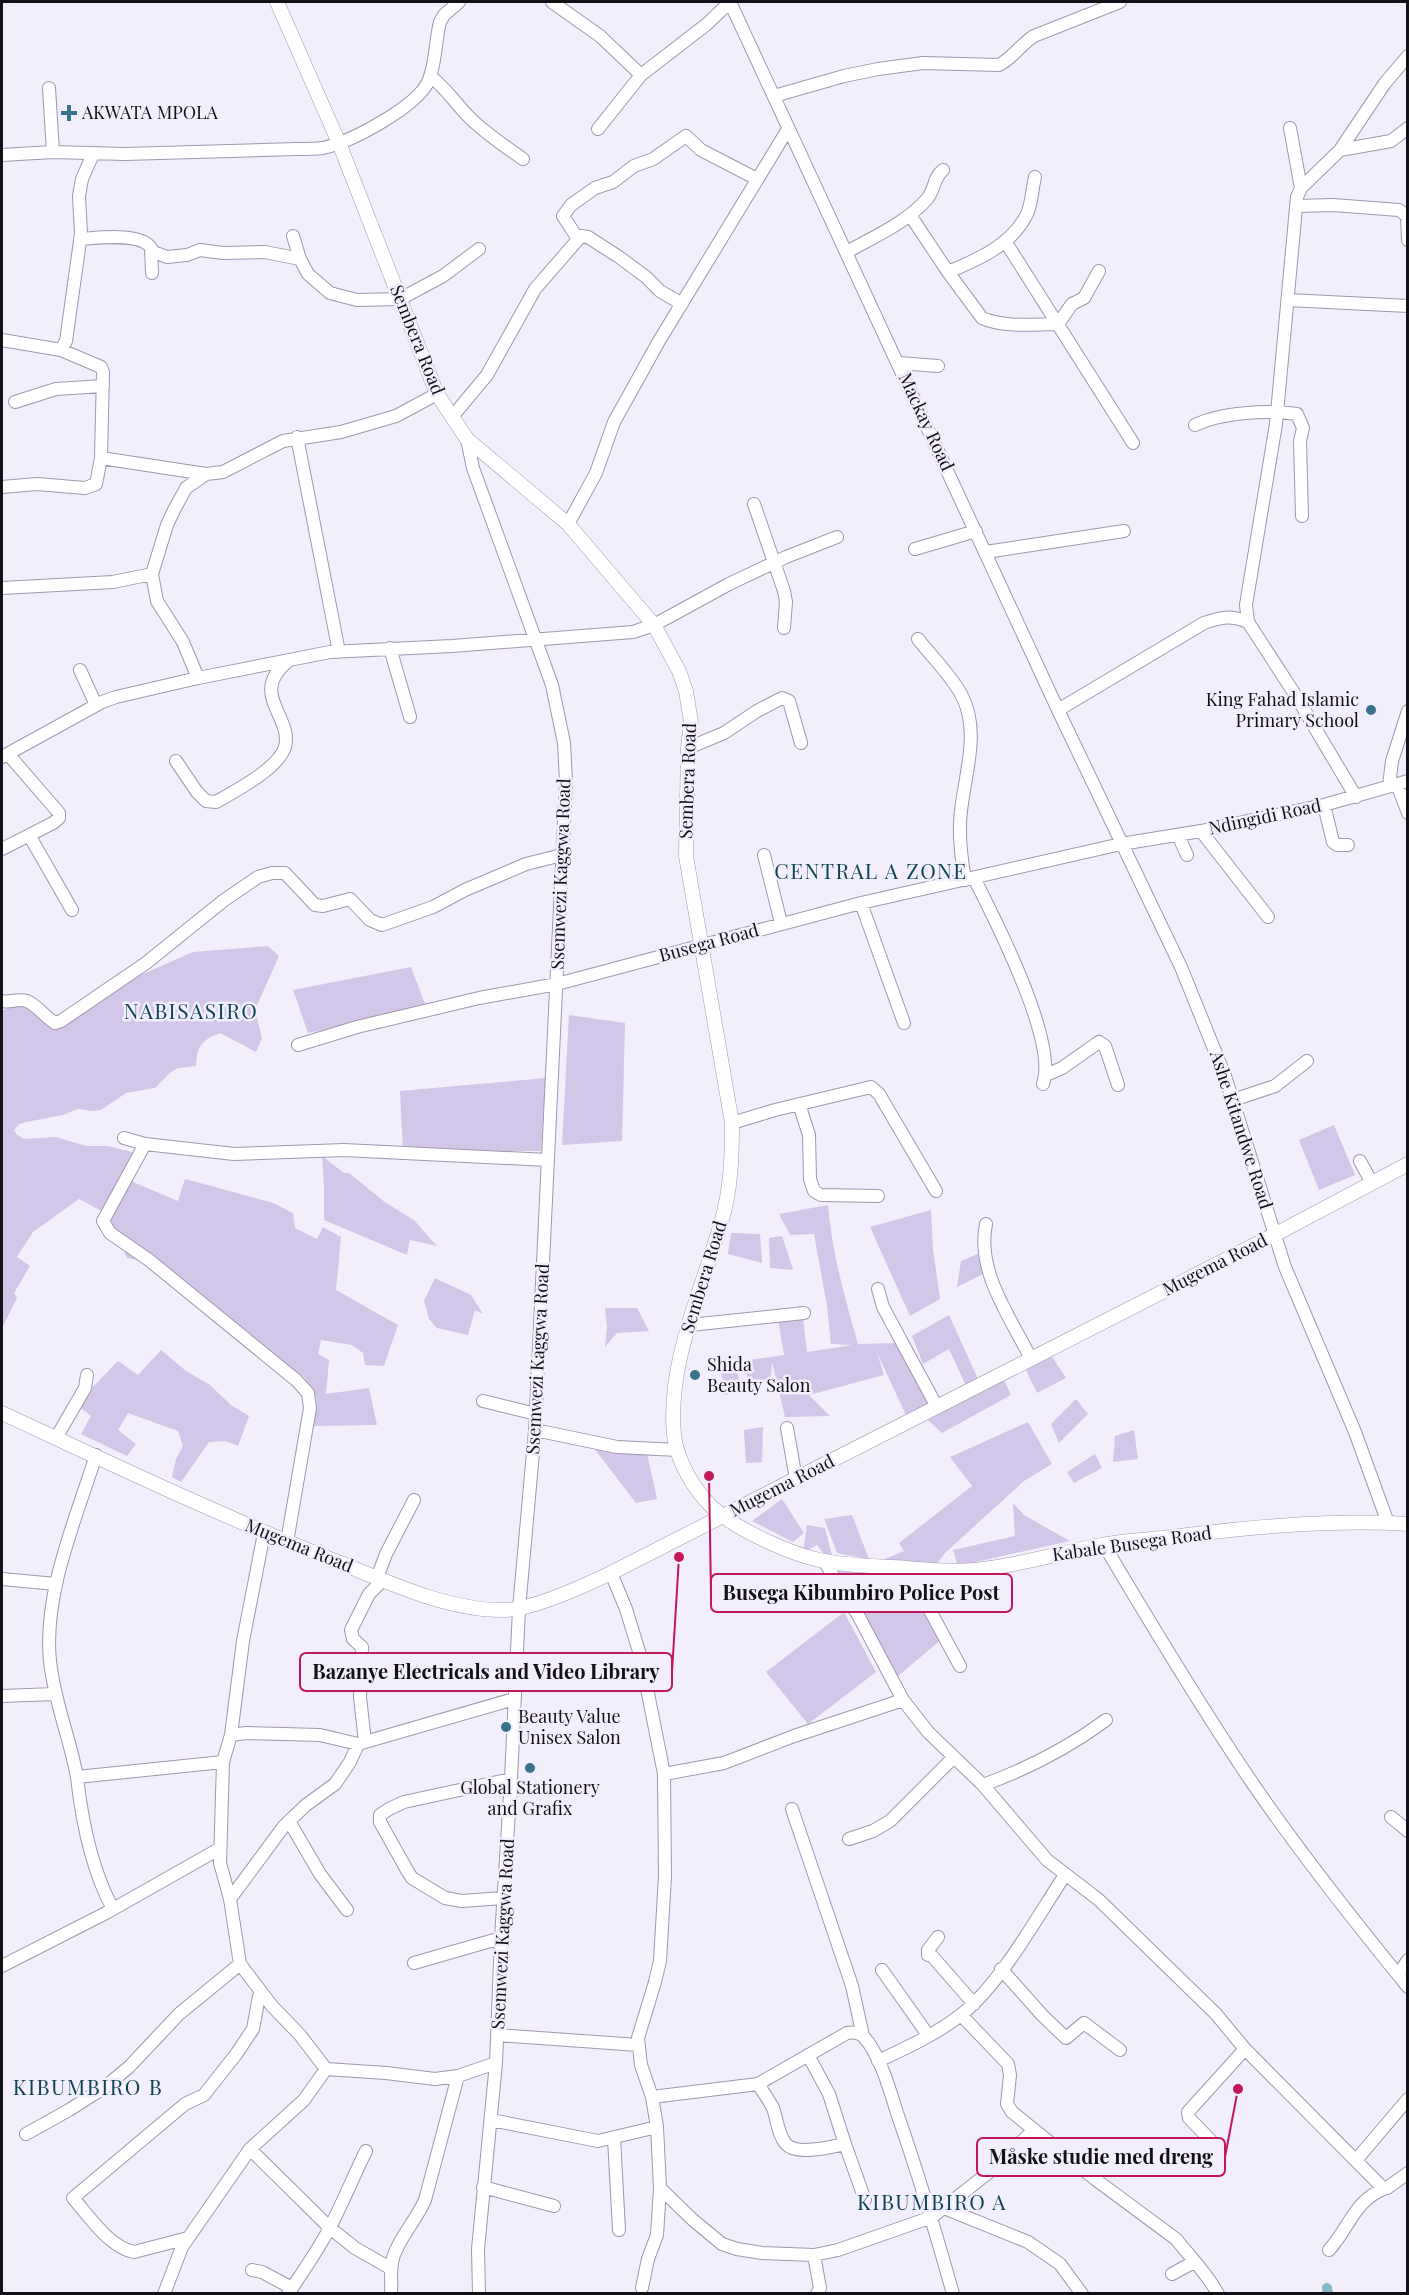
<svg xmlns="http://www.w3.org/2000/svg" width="1409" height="2295" font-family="'Playfair Display',serif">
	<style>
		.green { fill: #d2c6e9 }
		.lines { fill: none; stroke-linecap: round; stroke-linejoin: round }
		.canal { stroke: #84b8c3; stroke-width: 10 }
		.minor-casing { stroke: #9f98ad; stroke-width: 14 }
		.tertiary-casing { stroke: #9f98ad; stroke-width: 15 }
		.minor { stroke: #fff; stroke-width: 12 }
		.tertiary { stroke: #fff; stroke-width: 14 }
		.poi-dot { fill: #37748b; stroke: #f3eefc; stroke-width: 2 }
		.labels { text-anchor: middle; stroke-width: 5; stroke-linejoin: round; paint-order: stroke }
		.poi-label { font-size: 18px; fill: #131018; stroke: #f3eefc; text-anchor: start }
		.street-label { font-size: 18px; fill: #131018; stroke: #f3eefc }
		.quarter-label { font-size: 21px; letter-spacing: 1.5px; fill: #0e4354; stroke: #f3eefc }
		.leader { fill: none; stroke: #c2185b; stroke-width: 2 }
		.callout-dot { fill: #c2185b; stroke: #f3eefc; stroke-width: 2 }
		.callout { fill: #f3eefc; stroke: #c2185b; stroke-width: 2 }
		.callout-label { font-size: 20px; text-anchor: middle; font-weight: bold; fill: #131018 }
	</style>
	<rect width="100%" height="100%" fill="#f3eefc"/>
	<path class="green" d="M268,946L279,956L255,1010L262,1038L256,1052L220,1033C201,1041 197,1045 196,1066L178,1068L171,1072L155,1088L126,1093L101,1110L93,1111L78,1109L63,1115L26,1122L20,1124L14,1130L17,1135L24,1139L56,1137L86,1146H108L136,1153L129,1170L133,1182L178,1201L185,1179L273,1203L293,1213L295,1228L317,1239L323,1227L341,1237L336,1290L398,1325L384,1366L365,1365L363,1353L352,1345L321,1340L318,1354L329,1360L326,1394L369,1388L377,1425L311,1426L317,1399L304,1377L282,1364L247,1331L215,1310L177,1274H166L148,1252L138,1260L127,1258L109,1215L79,1199L33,1232L17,1257L30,1266L14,1293L17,1298L2,1328V1011L29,996L52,1021L105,991L193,952Z
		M411,967L427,1009L308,1033L293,990Z
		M569,1015L625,1023L622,1141L562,1145Z
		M546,1078L541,1151H403L400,1091Z
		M1334,1125L1355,1175L1319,1190L1299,1140Z
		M322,1156L344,1173H349L386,1203L414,1220L437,1246L410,1240L407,1255L324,1220V1188Z
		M828,1205C832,1253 845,1299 858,1344L897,1343L933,1409L906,1415L877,1353L884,1375L809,1395L830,1416L785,1417L772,1362L771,1379L746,1382L749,1360L784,1355L778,1319L803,1318L807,1352L853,1345L831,1344L827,1306L814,1234L790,1235L779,1214Z
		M931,1210L933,1249L940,1299L910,1316L870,1227Z
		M731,1233L760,1234L762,1263L728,1254Z
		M782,1236L793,1269V1270L770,1268L769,1238Z
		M982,1252L985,1273L957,1287L961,1261Z
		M435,1278L471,1295L483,1314L475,1310L468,1335L437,1328L429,1319L424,1301Z
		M605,1308H637L649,1331L617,1333L605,1347L607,1328Z
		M949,1315L978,1379L966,1386L949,1349L923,1364L912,1336Z
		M161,1350L186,1371L210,1385L231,1405L249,1416L238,1446L225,1441L209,1442L181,1482L172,1477L176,1459L183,1446L178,1431L128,1413L118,1430L136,1444L127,1456L81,1434L91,1416L78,1406L85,1395L118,1361L138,1375Z
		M1051,1355L1066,1378L1037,1393L1025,1368Z
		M738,1368L739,1392L725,1395L721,1371Z
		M1003,1378L1011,1395L942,1433L928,1420Z
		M1076,1399L1088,1414L1059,1443L1051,1424Z
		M1028,1422L1052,1464L1024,1481L945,1553L936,1565L880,1561L904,1551L899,1543L972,1486L950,1457Z
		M763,1427L762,1462L746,1463L744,1430Z
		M1134,1430L1138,1459L1113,1462L1115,1436Z
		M593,1447L647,1454L657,1499L636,1503Z
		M1095,1454L1102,1468L1074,1483L1067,1472Z
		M782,1499L804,1533L793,1542L752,1521Z
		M1013,1503L1024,1515L1070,1541L958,1566L953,1550L1015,1536Z
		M852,1515L869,1559L837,1553L824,1519Z
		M807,1525L825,1528L833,1559L827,1558L817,1545L803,1553Z
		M837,1567L908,1577L942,1639L898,1676Z
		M844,1612L876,1672L808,1724L766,1672Z"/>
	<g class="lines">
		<path class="canal" d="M1327,2288L1328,2294"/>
		<defs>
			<path id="minor" d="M552,2L600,36L641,75L707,24L730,2
				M730,2L1058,710L1181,967L1225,1076L1285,1267L1355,1432L1388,1523
				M430,76C446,88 456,104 470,118C483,131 507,148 523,159
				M49,88L53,152
				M774,96L844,76L878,69L923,63L999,65C1013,58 1021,44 1034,36L1120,2
				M1290,128L1301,188
				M598,129L641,75
				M1340,150L1391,141L1408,128
				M2,155L53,152L125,154L296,149C305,149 315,149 323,148C351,142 416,107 428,82C436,65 435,41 440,22L444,15L459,2
				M1296,206L1333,205L1399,210L1407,216L1408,240
				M910,215L948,272C977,260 1012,245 1027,214C1032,203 1032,189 1035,177
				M293,236L300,259L308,274L330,293L357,300L400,299L443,276L479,249
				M80,239C97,238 141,232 151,248L152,273
				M578,239L563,216L571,205L595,188L613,182L634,166L653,159L686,136L701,150L757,179
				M1005,241L1133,443
				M151,251L167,257L187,255L200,250L223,253L265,252L300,259
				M847,252C875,236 906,223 927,199C935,190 933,178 943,170
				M948,272L982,318C1005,328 1034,324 1058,324L1072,304L1084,298L1099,271
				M1288,300L1408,306
				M2,340L61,350L101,367L103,372L101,458L96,484L85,488L37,484L2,487
				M61,350L66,341L81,234L79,196L82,179L93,154
				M899,363L938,366
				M15,402L56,389L103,386
				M452,417L487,375L535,289L581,236L588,237L619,257L646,277L660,291L682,304
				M1195,425C1222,412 1268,410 1297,414L1303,428L1300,441L1302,516
				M297,437L339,652
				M467,439L473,468L552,685L564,743L566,781L535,1430L519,1609L511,1779L501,1938L496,2063L478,2249L479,2294
				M101,458L206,474L223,472L283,441L341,432L396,416L437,394
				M754,504L784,591L786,602L784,628
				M568,524L596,473L614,422L659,341L788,129
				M915,549L976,531
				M986,552L1124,531
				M2,588L113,582L152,574
				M918,639C932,657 950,674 961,694C981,730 965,773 961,811C958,834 961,857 965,880
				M390,648L410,717
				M80,670L96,705
				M198,678L183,642L157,601L152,574L167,525L174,510L186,488L206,474
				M1058,710L1204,623C1221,617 1231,615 1248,622
				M688,748L724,733L757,711L782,698L789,701L801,743
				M2,757L102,702L116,697L198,678L330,652L452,646L633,632L654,625L729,584L786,557L837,537
				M176,761L197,792L206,801L216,802C235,791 278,769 285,747C293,716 248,694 288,661
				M1397,784L1408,813
				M1389,786L1392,761L1408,711
				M1356,797L1296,696L1248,622L1246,605L1276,424L1297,197L1301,188L1340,150L1385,83L1408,56
				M1324,805L1333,842L1337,845H1348
				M1201,831L1268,917
				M29,835L72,910
				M1178,835L1187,855
				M2,849L53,823L59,818V813L8,754
				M764,855L781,923
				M974,878C995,919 1058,1042 1043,1084
				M861,903L904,1023
				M2,1001C10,1003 18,998 27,1001C38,1006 45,1017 55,1023L61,1021L146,963L223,901L258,877L272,873H285L315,905L323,906L350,899L370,920L382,925L433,907L465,890L505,873L526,864L562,855
				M298,1045L357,1027L479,998L557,984L861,903L1121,844L1201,831L1324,805L1408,781
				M1046,1075L1062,1068L1099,1042L1105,1046L1118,1085
				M1233,1100L1275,1086L1307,1061
				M799,1104L809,1135L810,1179L814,1191L821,1195L878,1196
				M732,1123L775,1110L871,1087L879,1094L936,1191
				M124,1138L145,1144L234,1154L344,1150L548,1160
				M145,1144L103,1221L110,1233L149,1260L296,1380L308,1393L310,1408L287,1542
				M1360,1161L1372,1183
				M986,1224C976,1272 1011,1318 1031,1359
				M878,1289L883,1307L937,1407
				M690,1325L804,1313
				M483,1401L536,1414
				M787,1428L796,1479
				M535,1430L617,1447L678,1450
				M56,1438L85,1388L87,1375
				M96,1455C76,1519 43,1594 50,1661C54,1701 70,1738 77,1777L223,1762
				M264,1533L243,1641L231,1735L223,1762L220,1863L230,1899L240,1964L272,2006L300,2035L326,2069L386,2073L435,2079L458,2076L496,2063
				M1104,1545C1152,1626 1200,1706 1253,1784C1301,1854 1354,1921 1408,1987
				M824,1561L858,1615L903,1700L928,1732L983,1785L1047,1860L1099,1900L1216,2014L1245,2049L1188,2112L1189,2118L1217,2147
				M907,1568L960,1666
				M611,1573L626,1609L641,1658L664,1774L665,1876L660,1961L655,1982L638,2038L641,2065L652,2097L657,2127L660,2188L657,2235L648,2259L642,2288
				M377,1578L386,1554L414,1500
				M2,1579L56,1584
				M2,1696L55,1694
				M231,1735L246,1733L320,1735L358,1744L514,1699
				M365,1742L360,1697L362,1647L353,1639L351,1630L369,1594L383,1580
				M664,1774L724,1763L794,1736L903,1700
				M77,1777C82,1822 91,1869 113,1909
				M983,1785C1027,1769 1068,1748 1106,1720
				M792,1809L852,1986L863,2036
				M1391,1817L1408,1831
				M289,1821L320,1874L347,1910
				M849,1839L873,1831L890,1821L953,1758
				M503,1898L462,1901L445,1898L412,1878L408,1872L380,1822V1815L389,1809L404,1802L511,1779
				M230,1899L284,1826L306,1805L335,1784L350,1762L358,1744
				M938,1937L928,1950V1955L932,1956L974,2004
				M414,1963L501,1938
				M2,1966L106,1913L219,1849
				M1001,1969L1042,2015L1066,2038L1084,2023L1120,2050
				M882,1970L928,2035
				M1398,1975L1408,1960
				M961,2015L1008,2064L1010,2075L1007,2104L1012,2112L1095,2179L1176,2239C1190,2257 1207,2273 1218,2294
				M497,2035L638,2045
				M1245,2049L1382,2187L1387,2188L1408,2173
				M808,2055L829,2094L845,2144
				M878,2061C906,2048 937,2034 962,2014C1001,1983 1037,1917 1065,1875
				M758,2084C763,2092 769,2100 773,2108C777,2119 778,2135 786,2144C797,2156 831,2147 845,2144L865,2200
				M652,2097L758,2084L847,2033C853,2032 859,2032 864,2037C880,2055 890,2090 897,2113C918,2173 936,2233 953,2294
				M491,2120L598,2141L657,2127
				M26,2134L69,2110L105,2087L129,2067L179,2014L240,1964
				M614,2138L619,2230
				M250,2149L330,2228L355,2248L390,2268
				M1357,2159L1408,2099
				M483,2187L554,2206
				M660,2188L693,2220L722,2244L737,2249L762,2253L814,2255L838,2250L932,2217L988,2173L1034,2130
				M944,2208L1028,2242L1060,2264L1082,2294
				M188,2238L134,2252C109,2247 89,2216 73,2198L185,2104L204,2095L237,2053L253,2029L260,1991
				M1329,2250C1350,2227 1354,2200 1386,2188
				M814,2255L820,2288L817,2294
				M252,2270L262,2272L292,2288
				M1172,2274L1194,2262
				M164,2294L182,2247L250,2149L304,2100L326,2069
				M288,2294C302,2273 316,2253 328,2231C342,2205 353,2177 366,2151
				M391,2294C392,2280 389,2268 394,2255C401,2235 417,2219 425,2200L458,2076"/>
			<path id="tertiary" d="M277,2L339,143L437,394L467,439L568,524L654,625L679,671L686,691L691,722L688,748L686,856L732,1123C732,1157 731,1190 721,1223C702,1291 667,1363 674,1435C677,1461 694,1490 713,1508C737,1530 792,1555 824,1561C851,1566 880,1566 907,1568C930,1570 952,1572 974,1570C1017,1566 1059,1553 1101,1545C1121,1541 1142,1540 1162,1538C1243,1528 1326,1519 1408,1524
				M2,1413C114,1465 227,1519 343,1564C392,1584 451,1611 504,1610C531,1610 586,1585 611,1573L1274,1235L1408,1164"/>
		</defs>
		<use href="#minor" class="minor-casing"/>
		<use href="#tertiary" class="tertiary-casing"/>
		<use href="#minor" class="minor"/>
		<use href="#tertiary" class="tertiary"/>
	</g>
	<g class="poi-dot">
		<path d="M66 104h6v6h6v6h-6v6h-6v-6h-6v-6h6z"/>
		<circle cx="1371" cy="710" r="6"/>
		<circle cx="695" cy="1375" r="6"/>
		<circle cx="506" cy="1727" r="6"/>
		<circle cx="530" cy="1768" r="6"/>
	</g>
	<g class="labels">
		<g class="poi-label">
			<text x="82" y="119">AKWATA MPOLA</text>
			<text x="1359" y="706" text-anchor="end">King Fahad Islamic<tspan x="1359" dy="21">Primary School</tspan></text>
			<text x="707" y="1371">Shida<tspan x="707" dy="21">Beauty Salon</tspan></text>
			<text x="518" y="1723">Beauty Value<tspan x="518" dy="21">Unisex Salon</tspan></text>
			<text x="530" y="1794" text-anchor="middle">Global Stationery<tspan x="530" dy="21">and Grafix</tspan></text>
		</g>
		<g class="street-label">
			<text transform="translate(417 340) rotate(68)" y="6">Sembera Road</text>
			<text transform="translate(926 422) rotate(65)" y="6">Mackay Road</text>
			<text transform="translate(688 781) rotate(-88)" y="6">Sembera Road</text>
			<text transform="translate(1265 817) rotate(-12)" y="6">Ndingidi Road</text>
			<text transform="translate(561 874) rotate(-88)" y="6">Ssemwezi Kaggwa Road</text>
			<text transform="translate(709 943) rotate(-15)" y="6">Busega Road</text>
			<text transform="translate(1241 1130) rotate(72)" y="6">Ashe Kitandwe Road</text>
			<text transform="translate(1215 1265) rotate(-27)" y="6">Mugema Road</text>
			<text transform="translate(704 1277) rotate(-73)" y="6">Sembera Road</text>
			<text transform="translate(538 1359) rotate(-87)" y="6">Ssemwezi Kaggwa Road</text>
			<text transform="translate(782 1486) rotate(-27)" y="6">Mugema Road</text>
			<text transform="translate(1132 1544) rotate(-8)" y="6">Kabale Busega Road</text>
			<text transform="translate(299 1546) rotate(22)" y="6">Mugema Road</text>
			<text transform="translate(503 1934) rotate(-87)" y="6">Ssemwezi Kaggwa Road</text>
		</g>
		<g class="quarter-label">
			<text x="871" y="879">CENTRAL A ZONE</text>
			<text x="191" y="1019">NABISASIRO</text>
			<text x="88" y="2095">KIBUMBIRO B</text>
			<text x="932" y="2210">KIBUMBIRO A</text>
		</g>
	</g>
	<path class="leader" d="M709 1476L711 1593M679 1557L672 1672M1238 2089L1225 2157"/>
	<g class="callout-dot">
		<circle cx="709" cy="1476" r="6"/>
		<circle cx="679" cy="1557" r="6"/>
		<circle cx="1238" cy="2089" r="6"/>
	</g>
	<g class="callout">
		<rect x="711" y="1574" width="301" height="38" rx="6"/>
		<rect x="300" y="1653" width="372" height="38" rx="6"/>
		<rect x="977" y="2138" width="248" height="38" rx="6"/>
	</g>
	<g class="callout-label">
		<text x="861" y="1600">Busega Kibumbiro Police Post</text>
		<text x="486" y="1679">Bazanye Electricals and Video Library</text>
		<text x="1101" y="2164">Måske studie med dreng</text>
	</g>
	<rect width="1409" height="2295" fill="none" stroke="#131018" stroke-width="6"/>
</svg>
